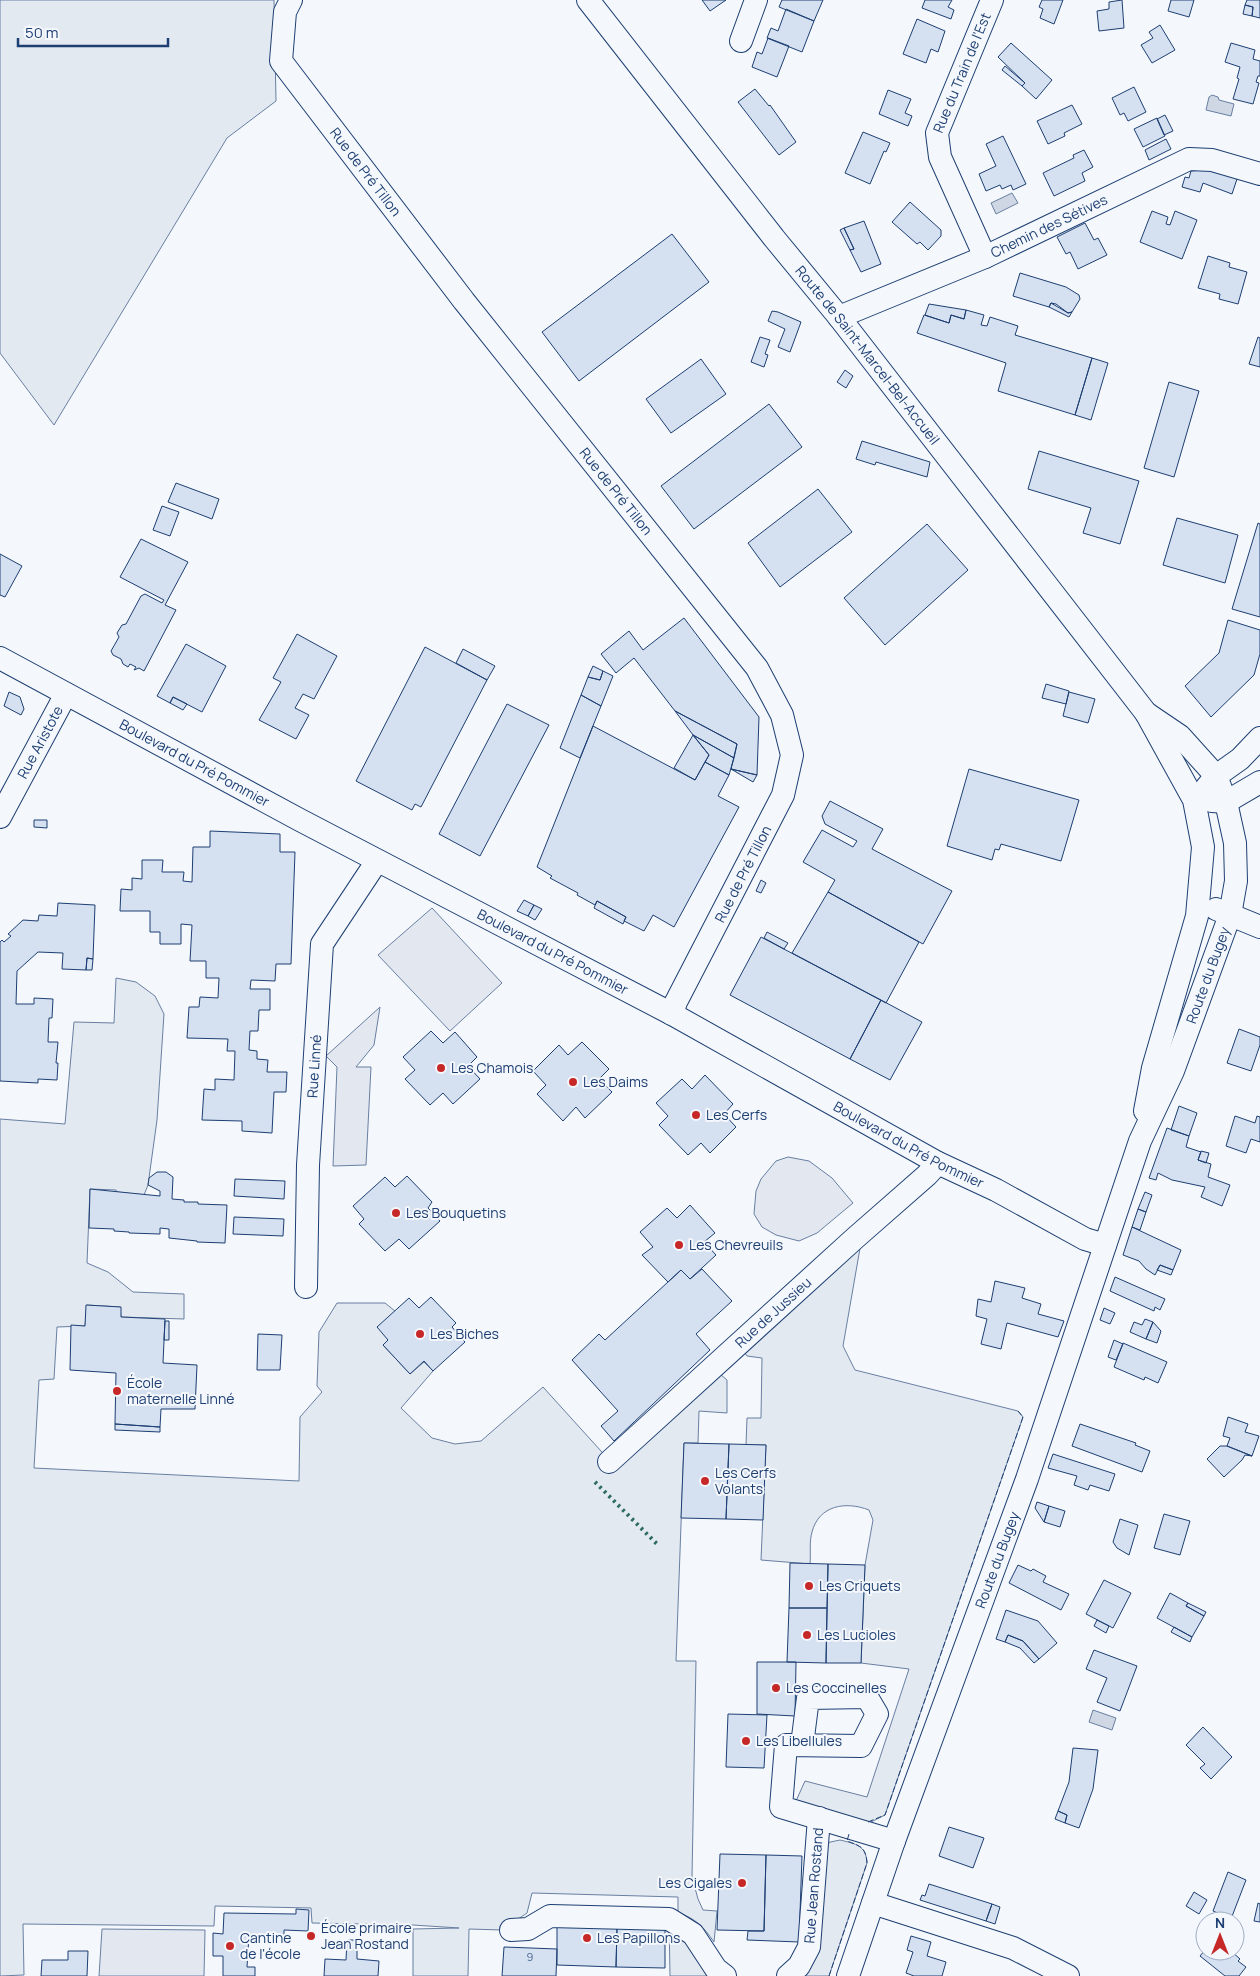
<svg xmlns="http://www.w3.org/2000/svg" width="1260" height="1976" font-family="Manrope,sans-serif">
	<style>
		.green { fill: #e3e9f0; stroke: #687fa3 }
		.parking { fill: #e3e8f0; stroke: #687fa3 }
		.water { fill: #cfd7e4; stroke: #687fa3 }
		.building { fill: #d5e0f0; stroke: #1d3f73 }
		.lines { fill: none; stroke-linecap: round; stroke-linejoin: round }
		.minor-casing { stroke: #1d3f73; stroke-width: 24 }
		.minor { stroke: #f4f7fb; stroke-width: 22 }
		.hedge { stroke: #2c6c60; stroke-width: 4; stroke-dasharray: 2.5 4; stroke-linecap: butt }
		.fence { stroke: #1d3f73; stroke-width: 1; stroke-dasharray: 6 2.5; stroke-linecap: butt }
		.poi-dot { fill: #c62828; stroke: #f4f7fb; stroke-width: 2 }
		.labels { text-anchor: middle; stroke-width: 4; stroke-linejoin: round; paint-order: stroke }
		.number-label { font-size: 11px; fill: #4b6792 }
		.street-label { font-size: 14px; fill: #1d3f73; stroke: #f4f7fb }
		.poi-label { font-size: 14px; fill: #1d3f73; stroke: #f4f7fb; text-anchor: start }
	</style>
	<rect width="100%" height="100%" fill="#f4f7fb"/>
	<path class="green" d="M0,0H274L276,101L227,138L54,425L0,353Z
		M116,978L136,982L155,996L164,1014L157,1120L148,1185L144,1195L117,1192L116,1190L90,1189L87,1263L108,1272L133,1292L184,1294V1319L121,1317L120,1307L87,1305L85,1326L57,1327L54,1379L39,1380L34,1468L299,1481L300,1417L322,1392L317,1386L319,1332L337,1303H385L395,1311L388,1340L383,1345L410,1374L424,1362L433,1371L401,1408L432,1438L455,1444L481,1441L543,1387L610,1461L713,1368L727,1380V1413L699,1411L698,1443H684L676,1661H696L692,1877L698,1899L703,1910L717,1911L714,1942C703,1926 697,1920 678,1912V1897L532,1893L527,1913L502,1930L469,1929L468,1976H413V1929L459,1928L413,1925L312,1923L311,1908L215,1906L214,1926L23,1924L24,1975L0,1976V1119L65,1124L74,1022L114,1023Z
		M863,1231L843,1346L855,1370L1018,1411L1023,1417L885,1815L871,1822L861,1824L796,1801L805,1781L867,1797L909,1669L861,1663L865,1565L873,1520L869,1510C846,1501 819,1505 812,1532C809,1542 811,1554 810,1564L761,1560L766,1445H746L747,1418H761L762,1358L747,1356L739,1344Z
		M840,1840C856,1844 866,1845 867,1863L829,1976H788L791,1974L826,1843Z
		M669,1919L725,1976H670Z"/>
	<path class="parking" d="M432,908L502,983L450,1031L378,955Z
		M380,1007L374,1045L356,1067H371L366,1165L333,1166L337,1067L326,1056Z
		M788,1157L809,1161L832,1178L853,1203L817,1233L799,1241L776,1235L762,1227L754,1214L756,1191L761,1179L776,1161Z
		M102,1929L205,1930L204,1976H99Z"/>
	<path class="water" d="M1212,95L1218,97L1219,100L1234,104L1231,116L1206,110L1209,97Z
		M1012,193L1018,203L996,214L991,203Z
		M1093,1710L1116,1718L1112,1730L1089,1722Z"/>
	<path class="building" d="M702,0H726L710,11Z
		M782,0H823L814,21L779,7Z
		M925,0H952L948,7L954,10L951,19L922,8Z
		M1042,0H1063L1054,24L1040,18L1043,9L1039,7Z
		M1122,0L1124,28L1099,31L1097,11L1109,9V2Z
		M1171,0H1194L1189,17L1168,11Z
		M1247,0H1260V18L1252,16L1253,7L1245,5Z
		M1245,5L1253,7L1252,16L1243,14Z
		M786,9L814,21L802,52L767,38L771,28L778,31Z
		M917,19L945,31L938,52L931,49L926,63L903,54Z
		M1160,25L1175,50L1152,63L1141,45L1153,38L1149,32Z
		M768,38L789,46L777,77L752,67L757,52L762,54Z
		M1011,43L1052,80L1036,99L1022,86L1025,83L998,57Z
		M1231,43L1255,50L1253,59L1260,61V76H1258L1256,82L1259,83L1253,104L1233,99L1239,79L1237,78L1240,67L1225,62Z
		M1005,66L1025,83L1022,86L1002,70Z
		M1134,87L1146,112L1128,121L1124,113L1120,115L1112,98Z
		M755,89L769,106L770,105L796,142L779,155L738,102Z
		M888,90L911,99L905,113L912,116L908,126L879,114Z
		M1072,105L1082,124L1064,133L1065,136L1048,144L1037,121Z
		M1165,115L1173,131L1164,135L1157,119Z
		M1157,118L1165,136L1143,147L1134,129Z
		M863,132L890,143L886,152L884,151L870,184L845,173Z
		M1003,136L1026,184L1013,190L1011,185L1002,189L1000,185L986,191L979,174L996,166L986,144Z
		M1166,139L1171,149L1149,160L1145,150Z
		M1084,150L1093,167L1082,173L1085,181L1054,196L1043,173L1074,158L1073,155Z
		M1204,170L1221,171L1238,176L1232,194L1203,183L1200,192L1182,187L1185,177L1189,178L1191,171Z
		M910,202L941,230V236L928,250L920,242L917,244L892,222Z
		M1152,211L1168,217L1166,224L1170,225L1175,211L1197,220L1182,259L1140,242Z
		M864,221L881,264L861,272L850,250L854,249L844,228Z
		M1085,223L1094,240L1098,238L1107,255L1078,269L1070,252L1066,254L1057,237Z
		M844,228L854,249L850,250L840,230Z
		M672,234L709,282L579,381L542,332Z
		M1208,256L1230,263L1229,267L1247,272L1238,304L1219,299L1220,294L1198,288Z
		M1020,273L1066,287L1079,295L1080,299L1072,312L1068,313L1056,304L1051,303L1049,307L1013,296Z
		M1051,303L1068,313L1072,312L1069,317L1049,307Z
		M929,304L966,310L964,319L951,315L949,323L925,315Z
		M966,310L984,315L981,325L987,326L990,317L1018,326L1015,335L1092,358L1075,415L998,391L1006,363L917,333L924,315L949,323L951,315L964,319Z
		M772,311L778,312L801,322L790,352L778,347L785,329L768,321Z
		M760,337L770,340L765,354L768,355L764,367L751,362Z
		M1258,337L1260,338V367L1249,364Z
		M1092,358L1108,363L1091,420L1075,415Z
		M701,359L726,394L671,433L646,399Z
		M845,370L853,376L846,388L837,382Z
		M1169,382L1199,391L1174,477L1144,468Z
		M769,404L802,447L694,529L661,486Z
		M862,441L930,462L927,477L876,462L875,465L856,459Z
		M1039,451L1139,481L1120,544L1083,533L1091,508L1028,489Z
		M176,483L219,499L212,519L168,502Z
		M818,489L852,532L780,587L748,543Z
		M162,506L179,512L170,536L153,530Z
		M1177,518L1238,535L1225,583L1163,565Z
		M1258,523L1260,524V617L1232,609Z
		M927,524L968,570L885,645L844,598Z
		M141,539L188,562L165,605L176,610L144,671L139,668L134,670L136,667L130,664L128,667L123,664L121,659L113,655L111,651L119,637L117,633L122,625L126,624L141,596L145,594L162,603L164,600L120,577Z
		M0,554L22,566L5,597L0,595Z
		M684,618L759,717L757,775L731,769L737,744L675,711L634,658L616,673L601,654L629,631L643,650Z
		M1228,620L1260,630V654L1254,675L1211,717L1185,686L1219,653Z
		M297,634L337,656L314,699L303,694L295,708L309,715L296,739L259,720L281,682L273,678Z
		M186,644L226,666L202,712L173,697L170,703L157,696Z
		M425,647L487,680L421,807L415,804L412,810L356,781Z
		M463,649L495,666L487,680L456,663Z
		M593,666L603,671L600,680L588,677Z
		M603,671L613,676L601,706L581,695L588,677L600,680Z
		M1046,684L1069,691L1066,704L1042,698Z
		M9,692L20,697L24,709L21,715L4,706Z
		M1069,692L1095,699L1088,723L1063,716Z
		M581,695L601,706L580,758L560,748Z
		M173,697L187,704L183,710L170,703Z
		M507,704L549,725L480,856L439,834Z
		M675,711L737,744L734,758L693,735Z
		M593,726L695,780L705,762L729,775L718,796L739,807L674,927L653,915L644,931L624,921L626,917L597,901L595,905L577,895L578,893L550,878L552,876L537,867Z
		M693,735L709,755L695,780L674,768Z
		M693,735L734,758L729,775L705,762L709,755Z
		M731,769L757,775L753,782Z
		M969,769L1079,800L1061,861L1001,844L999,850L995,849L992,860L947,846Z
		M830,801L883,829L872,849L952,891L923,944L828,892L835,880L803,862L822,830L853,847L857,841L825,824L822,816Z
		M34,820H47V828L34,827Z
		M210,831L280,834V852H295L291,964H276L275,981L251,980L250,989H270V1010H259L258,1031H250L249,1050L257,1051V1059L268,1060L267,1072H287L286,1092H274L272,1133L242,1131V1121L202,1120L204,1089L215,1090V1079L234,1080L235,1051H227L228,1039L187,1038L189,1007H199L200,997L218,998L219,978H206V961H190L192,925L181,924V944H160V932H150V911H120L121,889L132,890V878L142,879V860H163L162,872H184L183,881L192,882L193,847H210Z
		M761,880L766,883L761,893L756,891Z
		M828,892L919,942L886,1003L792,953Z
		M524,900L534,905L528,916L517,911Z
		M597,901L626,917L623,924L594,908Z
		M58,903L95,905L93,959L87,958L86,970L62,969L63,953L38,952L17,971L16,1004H34V998L53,999L52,1018H49L48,1042H58L56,1063H58L57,1080L38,1079V1083L0,1081V942L2,940L4,942L11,936L8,934L23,920L38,921L39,915L57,916Z
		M534,905L542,909L535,920L528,916Z
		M767,932L788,943L784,949L764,938Z
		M761,937L881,1000L850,1059L730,995Z
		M87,958L93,959L92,970H86Z
		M881,1000L922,1022L890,1080L850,1059Z
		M1239,1029L1260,1037V1045L1251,1071L1227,1063Z
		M431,1031L443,1043L455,1032L477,1057L468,1066L480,1079L453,1104L443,1093L430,1105L405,1079L415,1070L403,1057Z
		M582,1042L609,1069L599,1079L612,1092L585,1118L576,1107L563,1121L537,1094L546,1085L533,1071L559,1045L568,1055Z
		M705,1075L733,1104L724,1114L736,1127L710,1153L701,1143L688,1155L659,1125L668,1116L656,1103L682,1079L692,1089Z
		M1179,1106L1197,1113L1189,1136L1171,1130Z
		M1235,1116L1255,1123L1257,1116L1260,1117V1142L1251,1139L1246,1153L1226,1146Z
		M1167,1128L1189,1136L1186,1147L1201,1152L1198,1160L1211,1164L1208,1177L1230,1185L1222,1206L1201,1197L1205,1187L1172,1180L1158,1173L1156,1180L1149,1178Z
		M1201,1151L1209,1153L1206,1163L1198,1160Z
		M157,1172H166L173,1177L172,1199L184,1200V1202H198V1204L227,1205L225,1243L197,1242V1241L169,1238V1229L160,1228V1234L129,1233V1232L114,1231V1229L89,1228L90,1189L160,1196V1191L148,1185L149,1178Z
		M407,1176L432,1202L428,1208L440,1221L409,1249L399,1239L385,1251L359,1224L364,1219L353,1206L385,1177L395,1187Z
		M235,1179L285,1181L284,1199L234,1196Z
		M1145,1192L1152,1195L1146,1212L1138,1209Z
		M690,1205L715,1233L704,1242L716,1255L690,1279L681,1270L668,1282L642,1255L653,1247L640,1232L667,1208L677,1218Z
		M1138,1209L1146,1212L1140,1230L1132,1227Z
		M234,1217L284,1219L283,1236L233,1234Z
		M1132,1227L1181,1250L1173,1270L1160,1265L1155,1275L1146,1269L1139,1261L1123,1255Z
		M1160,1265L1173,1270L1171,1275L1157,1270Z
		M702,1269L732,1301L696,1334L710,1350L614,1441L601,1426L618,1411L572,1360L599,1334L605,1340L681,1270L690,1279Z
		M1115,1277L1165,1299L1160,1310L1155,1307L1154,1311L1110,1291Z
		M995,1281L1025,1288L1022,1298L1041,1304L1038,1314L1064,1321L1058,1337L1007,1323L1001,1349L981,1344L987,1319L976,1316L978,1299L991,1302Z
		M431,1297L456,1323L452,1327L465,1342L433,1371L424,1361L410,1374L383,1345L388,1340L377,1327L409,1298L419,1308Z
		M86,1305L121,1307V1317L165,1319L163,1363L197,1365L195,1409H161L160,1427L115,1424L116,1373L70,1370L71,1325L85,1326Z
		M1104,1308L1115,1313L1110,1324L1100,1320Z
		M1145,1319L1153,1322L1146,1339L1130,1332L1134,1322L1142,1325Z
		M165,1321H169V1340H164Z
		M1153,1322L1161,1331L1157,1343L1146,1339Z
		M258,1334L282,1335L280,1370H257Z
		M1114,1340L1123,1344L1116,1360L1108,1357Z
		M1123,1343L1167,1362L1158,1383L1145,1377L1144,1380L1114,1367Z
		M1228,1417L1248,1424L1245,1432L1259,1436L1252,1456L1227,1446L1230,1438L1223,1436Z
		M115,1424L160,1427V1432L115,1430Z
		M1080,1424L1136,1443L1135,1445L1150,1451L1142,1472L1072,1446Z
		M684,1443L729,1444L726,1519L681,1518Z
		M729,1444L766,1445L763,1520L726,1519Z
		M1220,1446H1227L1252,1456L1245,1455L1242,1460L1224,1477L1207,1459Z
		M1053,1454L1115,1474L1109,1491L1090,1485L1088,1490L1074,1485L1077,1476L1048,1468Z
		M1037,1502L1049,1506L1044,1522L1035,1508Z
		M1049,1506L1065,1511L1060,1527L1044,1522Z
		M1164,1514L1190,1521L1180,1555L1154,1548Z
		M1120,1519L1138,1525L1129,1555L1117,1548L1113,1542Z
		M790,1563L828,1564L827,1608H789Z
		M828,1564L865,1565L861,1663H826Z
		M1018,1565L1031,1571L1033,1569L1046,1576L1043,1582L1069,1594L1061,1610L1009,1583Z
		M1104,1580L1131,1593L1113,1628L1086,1614Z
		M1170,1593L1188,1603L1186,1606L1204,1616L1192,1637L1157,1618Z
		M1188,1603L1206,1612L1204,1616L1186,1606Z
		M789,1608H827L826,1663L787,1662Z
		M1006,1610L1038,1621L1057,1643L1039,1659L1023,1641L1008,1635L1005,1642L996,1639Z
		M1097,1620L1109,1626L1106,1633L1094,1626Z
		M1174,1627L1192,1637L1190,1642L1171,1632Z
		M1008,1635L1023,1641L1039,1659L1034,1663L1020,1648L1005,1642Z
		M1094,1650L1137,1666L1120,1711L1097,1702L1107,1678L1086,1669Z
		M757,1662H796L795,1716L757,1714Z
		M728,1714L767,1715L764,1768L726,1767Z
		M1203,1727L1232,1757L1211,1779L1200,1768L1205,1764L1186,1745Z
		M1073,1748L1098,1750L1093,1789L1079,1828L1065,1823L1067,1815L1058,1811L1069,1782Z
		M1058,1811L1067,1815L1065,1823L1055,1819Z
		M949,1827L984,1838L973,1868L939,1856Z
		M720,1854L766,1855L764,1931L717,1930Z
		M766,1855L802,1856L799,1942L747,1940L748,1931H764Z
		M1228,1872L1246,1880L1231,1919L1213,1911Z
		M929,1884L992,1904L986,1921L920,1900L922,1895L925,1896Z
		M1194,1892L1207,1900L1199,1914L1186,1906Z
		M1258,1903L1260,1904V1922L1254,1921Z
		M992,1904L1000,1907L995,1924L986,1921Z
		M296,1909L309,1910L308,1931L284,1930V1936L249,1935L247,1967H255V1976H223V1956H213V1933L223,1934L224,1913L296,1914Z
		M557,1926L617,1928L616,1967L557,1965Z
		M617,1928L665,1929V1968L616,1967Z
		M911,1936L931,1942L927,1956L946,1962L942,1976H914L906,1973L913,1952L907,1950Z
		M347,1940H357V1959L379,1961L378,1976H324L325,1959L346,1960Z
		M504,1947L557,1949L556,1976H502Z
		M1205,1950L1231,1951L1240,1959L1238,1961L1246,1967L1239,1976H1225L1200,1956Z
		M68,1951H88L87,1976H41L42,1960H68Z"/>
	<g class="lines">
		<defs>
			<g id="minor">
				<path id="s1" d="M291,0L285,12L281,61L464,301L757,668L782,715L792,755L783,795L676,1002L672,1014"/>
				<path id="s2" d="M588,0L774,238L839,317L1146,713L1194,800L1203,847L1197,916L1153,1068L1145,1111"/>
				<path d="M741,41L756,0"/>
				<path id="s3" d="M985,257L940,157L937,133L992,0"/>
				<path id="s4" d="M839,317L985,257L1189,159L1212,160L1260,174"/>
				<path id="s5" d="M0,658L300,820L672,1014L938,1163L996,1190L1085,1239L1105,1245"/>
				<path d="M1206,788L1216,776L1240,759L1260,738"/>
				<path d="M1212,801L1226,802L1260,782"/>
				<path id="s6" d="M0,817L66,694"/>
				<path d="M1216,909L1260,927"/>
				<path id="s7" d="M306,1287L308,1165L322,944L377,861"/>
				<path id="s8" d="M609,1462L854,1239L927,1175L938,1163"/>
				<path d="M802,1745L808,1698L867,1697L877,1714L861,1746L786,1745L781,1807L894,1841"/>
				<path d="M873,1903L1013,1948L1068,1976"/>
				<path d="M511,1930L528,1929L550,1916L669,1919L693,1934L716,1969L725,1976"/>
				<path id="s9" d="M788,1976L799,1966L809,1947L819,1818"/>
				<path id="s10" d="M848,1976L894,1841L1027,1479L1140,1141L1173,1071L1230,915L1236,881L1235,843L1226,802L1216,776L1180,736L1146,713"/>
			</g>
		</defs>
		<use href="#minor" class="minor-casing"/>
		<use href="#minor" class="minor"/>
		<path class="hedge" d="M595,1482L659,1546"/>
		<path class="fence" d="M868,1822L885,1815L1023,1417L1018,1411
			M829,1976L867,1863C866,1847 860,1846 847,1841L849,1834"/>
	</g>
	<g class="poi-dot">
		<circle cx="441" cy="1068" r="5"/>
		<circle cx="573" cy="1082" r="5"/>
		<circle cx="696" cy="1115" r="5"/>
		<circle cx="396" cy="1213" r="5"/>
		<circle cx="679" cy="1245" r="5"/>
		<circle cx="420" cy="1334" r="5"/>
		<circle cx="117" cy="1391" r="5"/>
		<circle cx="705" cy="1481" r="5"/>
		<circle cx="809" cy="1586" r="5"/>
		<circle cx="807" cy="1635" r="5"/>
		<circle cx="776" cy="1688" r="5"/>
		<circle cx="746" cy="1741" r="5"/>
		<circle cx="742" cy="1883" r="5"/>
		<circle cx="311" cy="1936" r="5"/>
		<circle cx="587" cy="1938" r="5"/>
		<circle cx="230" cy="1946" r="5"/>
	</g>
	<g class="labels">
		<g class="number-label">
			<text x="530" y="1961">9</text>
		</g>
		<g class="street-label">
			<text dy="5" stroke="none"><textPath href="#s3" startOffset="199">Rue du Train de l'Est</textPath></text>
			<text dy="5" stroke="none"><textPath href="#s1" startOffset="202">Rue de Pré Tillon</textPath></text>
			<text dy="5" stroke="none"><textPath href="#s4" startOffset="229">Chemin des Sétives</textPath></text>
			<text dy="5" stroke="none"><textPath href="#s2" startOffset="452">Route de Saint-Marcel-Bel-Accueil</textPath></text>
			<text dy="5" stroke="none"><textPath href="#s1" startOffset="608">Rue de Pré Tillon</textPath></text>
			<text dy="5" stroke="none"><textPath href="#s6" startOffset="85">Rue Aristote</textPath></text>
			<text dy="5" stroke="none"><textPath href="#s5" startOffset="221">Boulevard du Pré Pommier</textPath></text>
			<text transform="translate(743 874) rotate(-63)" y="5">Rue de Pré Tillon</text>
			<text dy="5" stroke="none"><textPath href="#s5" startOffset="626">Boulevard du Pré Pommier</textPath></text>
			<text dy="5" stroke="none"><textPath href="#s10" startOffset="1064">Route du Bugey</textPath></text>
			<text dy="5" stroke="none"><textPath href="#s7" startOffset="221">Rue Linné</textPath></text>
			<text dy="5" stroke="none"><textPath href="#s5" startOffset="1031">Boulevard du Pré Pommier</textPath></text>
			<text dy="5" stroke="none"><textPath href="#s8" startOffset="222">Rue de Jussieu</textPath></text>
			<text dy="5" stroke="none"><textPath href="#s10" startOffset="442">Route du Bugey</textPath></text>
			<text dy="5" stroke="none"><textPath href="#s9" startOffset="98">Rue Jean Rostand</textPath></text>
		</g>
		<g class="poi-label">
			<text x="451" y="1073">Les Chamois</text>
			<text x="583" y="1087">Les Daims</text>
			<text x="706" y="1120">Les Cerfs</text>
			<text x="406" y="1218">Les Bouquetins</text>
			<text x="689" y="1250">Les Chevreuils</text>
			<text x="430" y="1339">Les Biches</text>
			<text x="127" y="1388">École<tspan x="127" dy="16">maternelle Linné</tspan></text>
			<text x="715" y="1478">Les Cerfs<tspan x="715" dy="16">Volants</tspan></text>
			<text x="819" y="1591">Les Criquets</text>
			<text x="817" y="1640">Les Lucioles</text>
			<text x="786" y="1693">Les Coccinelles</text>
			<text x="756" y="1746">Les Libellules</text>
			<text x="732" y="1888" text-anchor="end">Les Cigales</text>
			<text x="321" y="1933">École primaire<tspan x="321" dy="16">Jean Rostand</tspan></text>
			<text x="240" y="1943">Cantine<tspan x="240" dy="16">de l'école</tspan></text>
			<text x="597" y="1943">Les Papillons</text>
		</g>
	</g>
	<g transform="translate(1220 1936)"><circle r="24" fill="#f4f7fb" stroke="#9eadc5"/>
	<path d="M0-4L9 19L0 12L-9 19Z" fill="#c62828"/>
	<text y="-8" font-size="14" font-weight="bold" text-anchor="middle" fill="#1d3f73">N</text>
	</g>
	<path d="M18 38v8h150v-8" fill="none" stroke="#1d3f73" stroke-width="2.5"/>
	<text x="25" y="38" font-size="15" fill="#1d3f73" stroke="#f4f7fb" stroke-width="4" paint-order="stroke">50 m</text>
</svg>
